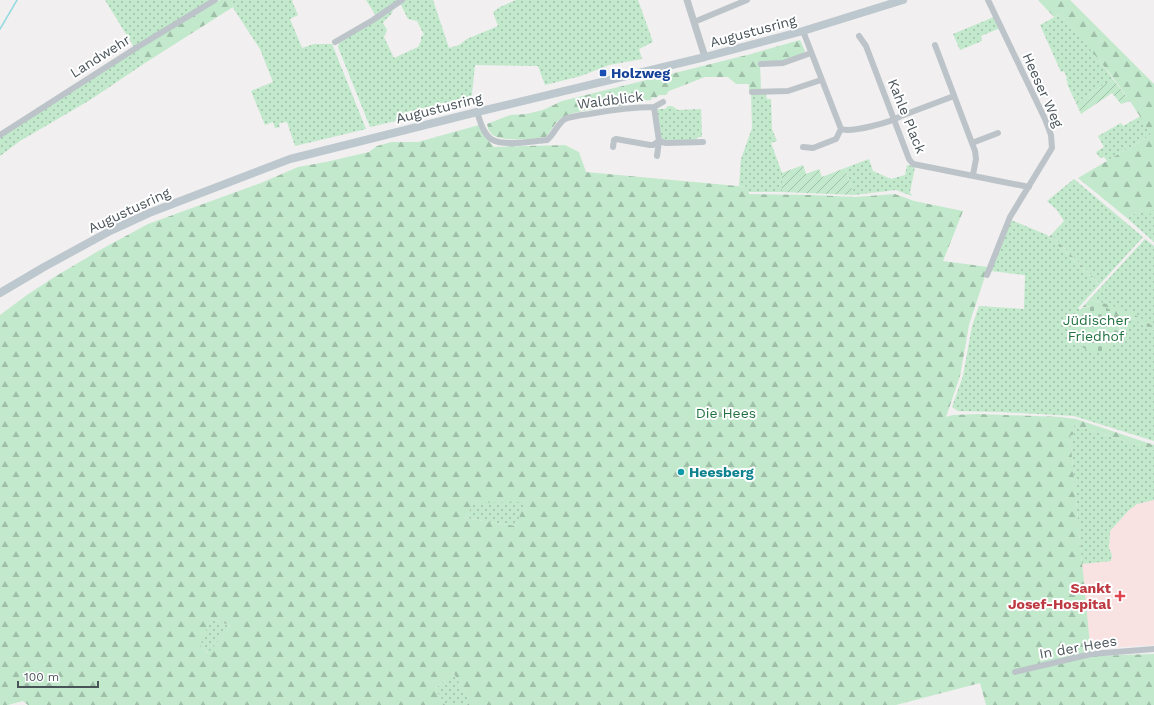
<svg xmlns="http://www.w3.org/2000/svg" width="1154" height="705" font-family="'Work Sans',sans-serif">
	<style>
		.medical { fill: #f8e2e2 }
		.grass { fill: url(#grass-dots) }
		.forest { fill: url(#forest-firs); fill-rule: evenodd }
		.cemetery { fill: url(#cemetery-stones) }
		.garden { fill: url(#garden-furrows) }
		.lines { fill: none; stroke-linecap: round; stroke-linejoin: round }
		.stream { stroke: #94dbe1; stroke-width: 1.5 }
		.minor { stroke: #bcc4c9; stroke-width: 6 }
		.tertiary { stroke: #bcc4c9; stroke-width: 7 }
		.secondary { stroke: #bcc7ce; stroke-width: 8 }
		.transit-dot { fill: #1a4fb4; stroke: #fff; stroke-width: 1.5 }
		.culture-dot { fill: #0f9aa8; stroke: #fff; stroke-width: 1.5 }
		.health-dot { fill: #e0444e; stroke: #fff; stroke-width: 1.5 }
		.labels { text-anchor: middle; stroke-width: 4; stroke-linejoin: round; paint-order: stroke }
		.street-label { font-size: 14px; fill: #495459; stroke: #fff }
		.transit-label { font-size: 14px; font-weight: bold; fill: #164399; stroke: #fff; text-anchor: start }
		.park-label { font-size: 14px; fill: #227240; stroke: #fff }
		.culture-label { font-size: 14px; font-weight: bold; fill: #0d838f; stroke: #fff; text-anchor: start }
		.health-label { font-size: 14px; font-weight: bold; fill: #be3a42; stroke: #fff; text-anchor: end }
	</style>
	<defs>
		<pattern id="grass-dots" width="8" height="8" patternUnits="userSpaceOnUse"><rect width="8" height="8" fill="#c2e9cc"/><path d="M2 2h.1M6 6h.1" fill="none" stroke="#a0bfa9" stroke-width="1.8" stroke-linecap="round"/></pattern>
		<pattern id="forest-firs" width="22" height="20" patternUnits="userSpaceOnUse"><rect width="22" height="20" fill="#c2e9cc"/><path d="M5 1l3.5 6h-7zM16 11l3.5 6h-7z" fill="#a0bfa9"/></pattern>
		<pattern id="cemetery-stones" width="16" height="16" patternUnits="userSpaceOnUse"><rect width="16" height="16" fill="#c2e9cc"/><path d="M2 7V4a2 2 0 0 1 4 0v3zM10 15v-3a2 2 0 0 1 4 0v3z" fill="#a0bfa9"/></pattern>
		<pattern id="garden-furrows" width="10" height="10" patternUnits="userSpaceOnUse"><rect width="10" height="10" fill="#c2e9cc"/><path d="M-1 1l2-2M0 10L10 0M9 11l2-2" fill="none" stroke="#a0bfa9"/></pattern>
	</defs>
	<rect width="100%" height="100%" fill="#f1efef"/>
	<path class="medical" d="M1154,500V645L1090,649L1082,564L1111,561L1112,555L1109,548L1110,531L1129,510L1137,504Z"/>
	<path class="grass" d="M105,0H212L134,47Z
		M228,0H293L292,1L298,15L290,19L302,48L314,44H332L366,129L295,146L287,122L279,123L280,127L275,128L273,122L265,125L251,91L273,82L260,49Z
		M366,0H400L376,16Z
		M405,0H433L449,48L459,45L467,39L498,26L493,12L500,7L516,0H638L653,42L639,49L642,59L609,65L581,76L545,85L538,66L475,65L471,103L370,127L338,47L339,42L389,10L393,11C391,16 386,18 383,23L387,30L384,37L394,58L418,47L421,41V36L424,35L417,21L408,19L400,3Z
		M1060,14L1094,53L1113,79L1076,103L1067,84L1068,83L1066,79L1067,78L1064,71L1061,72L1040,25Z
		M994,17L1000,28L981,36L982,41L960,50L953,34Z
		M138,48L145,63L90,100L20,141L0,156V136Z
		M751,93L766,94L767,99H771L772,129L777,141L771,143L782,173V192H748V187L739,186L741,159L752,128Z
		M668,106H672L678,110L701,109L702,137H698L696,140L666,141L662,139L660,137L657,110L658,109H665Z
		M1141,116L1151,135L1107,161L1104,157L1100,158L1096,152L1104,147L1098,136L1121,123L1123,126Z
		M869,159L873,171L891,179L905,175L907,165L915,167L910,192L912,196L896,190L854,195L845,168Z
		M1074,179L1143,237L1100,284L1051,235L1064,221L1057,210L1047,201Z
		M1141,210H1154V242L1127,218Z
		M1011,220L1047,235L1099,285L1078,308L1080,310L1075,316L1119,335L1120,330L1127,316L1154,330V441L1074,416L1000,412L958,411L952,407L963,376L972,326L979,306L1024,309L1025,275L991,271Z
		M1145,239L1154,246V327L1149,323L1100,302L1089,300Z
		M1074,425L1154,450V500L1137,504L1129,510L1110,531L1109,548L1112,555L1111,561L1082,564L1070,436L1074,434Z
		M474,502H526L516,526L465,518Z
		M211,618L231,626L209,653L199,646Z
		M453,672L470,701L467,705H445L435,689Z"/>
	<path class="forest" d="M220,0H228L233,7L145,63L138,48Z
		M1038,0H1070L1154,84V210L1148,216L1141,210L1127,218L1078,178L1151,135C1127,91 1093,52 1060,14L1054,17Z
		M800,40L805,51L803,54L787,61L760,62L761,90H749V84H736L728,77H705L669,91L666,95H659L656,98L652,97L651,100L626,102V105C611,107 571,110 560,119C554,124 551,131 546,137C534,139 503,142 493,135C489,132 488,128 487,124L510,115L526,114L543,110L562,101L751,54Z
		M479,125L485,137L494,147L565,145L579,152L586,172L748,187L749,194L813,195L855,197L895,194L914,201L963,211L943,261L988,267L969,325L960,376L946,417L953,415L979,414L1060,417L1076,419L1154,445V450L1074,425V434L1070,436L1091,656L1154,654V705H986L980,683L896,705H467L470,701L453,672L435,689L445,705H28L23,701L8,705H0V315L27,295L56,276L100,250L148,224L261,183L298,167L326,162L369,152L377,146L392,142H418ZM525,502L516,526L465,518L474,503ZM211,618L231,626L208,653L200,646Z
		M1051,235L1100,284L1099,285L1049,237Z
		M1089,300C1109,303 1138,314 1154,327V330L1127,316L1120,330C1118,313 1109,305 1091,306C1088,306 1085,307 1082,308Z"/>
	<path class="cemetery" d="M1099,305C1105,307 1111,309 1115,314C1126,329 1115,354 1095,353C1088,352 1082,347 1077,342C1073,330 1071,317 1082,308Z"/>
	<path class="garden" d="M1113,79L1130,101L1121,104L1112,93L1081,114L1076,103Z
		M803,165L806,174L819,169L822,177L845,168L854,195L782,192V173Z"/>
	<g class="lines">
		<path class="stream" d="M0,29L17,0"/>
		<path class="minor" d="M694,22L747,0
			M803,31L841,129C851,133 892,122 901,116L954,96
			M859,36L866,46L909,159L913,164L1029,187
			M335,42L373,20L402,0
			M935,45L975,151L976,159L973,175
			M761,64L783,63L811,53
			M752,92L788,91L821,80
			M654,107L663,102
			M477,112C480,121 483,133 491,139C503,147 532,141 547,140C554,135 557,124 565,119C572,116 581,115 589,114C611,110 632,107 654,107L659,141L653,145H650L616,139L614,140L613,147
			M0,135L136,48L215,0
			M972,143L998,133
			M803,147L813,148L836,139L841,129
			M657,156L659,141L666,143L703,142
			M987,275L1010,217L1052,148L1051,135L1045,119L988,0
			M1015,672L1091,654L1154,649"/>
		<path class="tertiary" d="M687,0L705,57"/>
		<path class="secondary" d="M0,293L44,267L110,231L149,213L290,159L477,112L705,57L803,31L903,0"/>
	</g>
	<rect class="transit-dot" x="599" y="69" width="8" height="8" rx="2"/>
	<circle class="culture-dot" cx="681" cy="472" r="4"/>
	<path class="health-dot" d="M1118 590h4v4h4v4h-4v4h-4v-4h-4v-4h4z"/>
	<g class="labels">
		<g class="street-label">
			<text transform="translate(753 31) rotate(-15)" y="5">Augustusring</text>
			<text transform="translate(100 56) rotate(-32)" y="5">Landwehr</text>
			<text transform="translate(1043 90) rotate(66)" y="5">Heeser Weg</text>
			<text transform="translate(610 100) rotate(-7)" y="5">Waldblick</text>
			<text transform="translate(439 108) rotate(-14)" y="5">Augustusring</text>
			<text transform="translate(907 116) rotate(68)" y="5">Kahle Plack</text>
			<text transform="translate(129 210) rotate(-25)" y="5">Augustusring</text>
			<text transform="translate(1078 647) rotate(-10)" y="5">In der Hees</text>
		</g>
		<g class="transit-label">
			<text x="611" y="78">Holzweg</text>
		</g>
		<g class="park-label">
			<text x="1096" y="325">Jüdischer<tspan x="1096" dy="16">Friedhof</tspan></text>
			<text x="726" y="418">Die Hees</text>
		</g>
		<g class="culture-label">
			<text x="689" y="477">Heesberg</text>
		</g>
		<g class="health-label">
			<text x="1111" y="593">Sankt<tspan x="1111" dy="16">Josef-Hospital</tspan></text>
		</g>
	</g>
	<path d="M18 681v6h80v-6" fill="none" stroke="#495459" stroke-width="2"/>
	<text x="24" y="681" font-size="12" fill="#495459" stroke="#ffffff" stroke-width="3" paint-order="stroke">100 m</text>
</svg>
